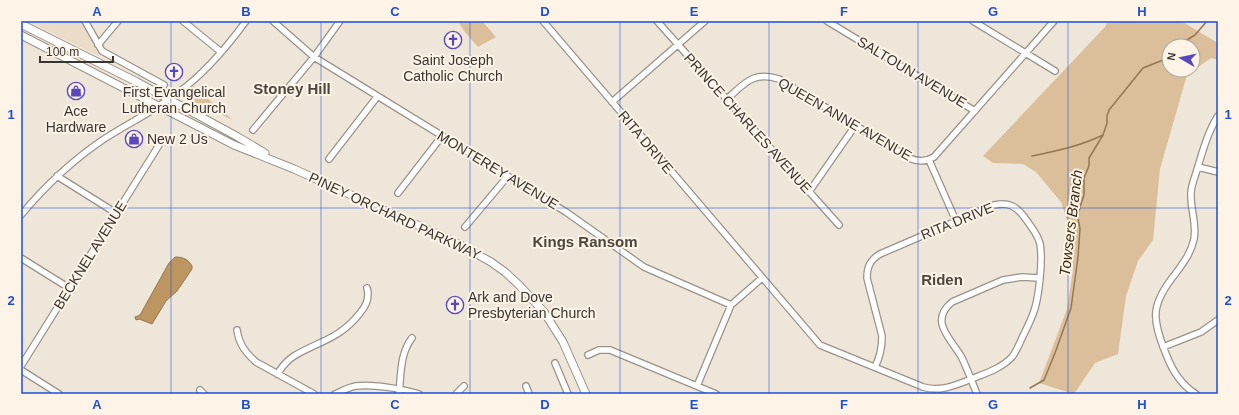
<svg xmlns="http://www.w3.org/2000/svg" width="1239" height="415" font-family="Helvetica,sans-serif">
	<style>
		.built { fill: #eadcc9 }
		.green { fill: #dbbf9a; fill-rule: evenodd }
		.water { fill: #bc9560; stroke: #947852 }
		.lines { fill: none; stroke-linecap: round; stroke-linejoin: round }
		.stream { stroke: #947852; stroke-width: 1.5 }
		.minor-casing { stroke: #9a9287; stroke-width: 8 }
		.major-casing { stroke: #9a9287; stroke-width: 9 }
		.minor { stroke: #fff; stroke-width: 5.5 }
		.major { stroke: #fff; stroke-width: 7 }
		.grid { fill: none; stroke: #1d4ed8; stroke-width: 1; stroke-opacity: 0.55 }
		.labels { text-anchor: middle; stroke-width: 4; stroke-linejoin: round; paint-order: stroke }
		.poi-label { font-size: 14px; fill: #383530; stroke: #fdf3e7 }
		.street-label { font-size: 14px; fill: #383530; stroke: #fdf3e7 }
		.neighbourhood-label { font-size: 15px; font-weight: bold; fill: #4e463c; stroke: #fdf3e7 }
		.water-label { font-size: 15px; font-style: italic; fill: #3a2910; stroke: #fdf3e7 }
		.neatline { fill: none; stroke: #1d4ed8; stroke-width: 1.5 }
		.grid-label { font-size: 13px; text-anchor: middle; font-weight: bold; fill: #1d4ed8 }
	</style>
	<rect width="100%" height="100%" fill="#efe6da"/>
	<path class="built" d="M31,21H81L99,56L33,24Z"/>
	<path class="green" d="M458,21H482L496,37L478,47L464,31Z
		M1108,21H1181L1218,43V60L1211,58L1187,75L1160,169L1153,240L1138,261L1126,296L1118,354L1095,363L1074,394L1039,383L1067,309L1073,270L1071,232L1061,202L1036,172L1023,164L993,163L983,156L1105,27ZM1169,46H1193V70H1169Z
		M193,86L233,120L183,97L185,94Z"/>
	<path class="water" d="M175,257C183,257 188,259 192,266V269L177,291L166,301L152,324L139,319L136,320L135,317L140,315L169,263Z"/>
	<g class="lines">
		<path class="stream" d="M1177,46L1195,35L1207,21
			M1032,156C1057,151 1080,146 1103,135
			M1030,388L1044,380L1055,353L1071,308L1078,257L1080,229L1078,218L1080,207L1084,195V178L1089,166V158L1103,135L1107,123V116L1109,110L1143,68L1163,60L1169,56"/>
		<defs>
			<path id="minor" d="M85,21L102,51L164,85
				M183,21L221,52
				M273,21L314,57L566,212L644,267L731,305
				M543,21L820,345L923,387C940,392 953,386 969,380C983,374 1001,369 1012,357C1016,352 1019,345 1022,338C1026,330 1030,322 1033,314C1039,299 1043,260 1040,244C1038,234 1031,227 1025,218C1016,206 1009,202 994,205L880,254C870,260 867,267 867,278L882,336C882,348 880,357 875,367
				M657,21L839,225
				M827,21L975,111
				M973,21L1055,71
				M98,45L118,21
				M727,99C745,83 753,71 779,79L909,158C918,162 926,162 934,157L1054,21
				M612,102L705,21
				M253,130L314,57L340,21
				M329,159L377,97
				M929,160L956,221
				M1198,167L1218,172
				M57,176L116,213
				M809,192L855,126
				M398,193L442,136
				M21,215C45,186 73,160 104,139C129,123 156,110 179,92C205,73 227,47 246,21
				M465,227L508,176
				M21,258L69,288
				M237,330C239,344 245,352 256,362L314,394
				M1163,347L1201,332L1218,320
				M588,355L599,350H610L716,394
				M555,363L568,394
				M21,366L159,145
				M21,370L59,394
				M277,374C282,367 286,361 294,356C319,341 340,339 360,313C366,306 370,298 367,288
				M526,386L529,394
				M697,386L731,305L762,278
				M200,390L204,394
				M335,394C342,391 349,387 356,386C373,384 403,389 419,394
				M399,394C401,375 400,353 412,338
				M456,394L464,386
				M977,394C972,382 967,368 961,356C950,338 929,321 952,302L1003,280L1022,277L1039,278
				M1196,394C1181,385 1172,370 1166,354C1151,317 1151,304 1176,273C1184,262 1191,253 1194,239C1197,223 1190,209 1191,193C1191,187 1194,179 1196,173C1202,154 1207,133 1218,116"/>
			<path id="major" d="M21,24L137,82L238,137L265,153
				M21,35L234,145L294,169L457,243L491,262L505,272L519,285L544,312L563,342L586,394"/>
		</defs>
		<use href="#minor" class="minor-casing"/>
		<use href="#major" class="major-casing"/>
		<use href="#minor" class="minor"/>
		<use href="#major" class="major"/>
	</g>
	<path class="grid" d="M171,21V394M321,21V394M470,21V394M620,21V394M769,21V394M918,21V394M1068,21V394M21,208H1218"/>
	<defs>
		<symbol id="church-ring" viewBox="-11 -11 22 22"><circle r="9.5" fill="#fdf3e7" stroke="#5947bf" stroke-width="1.5"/><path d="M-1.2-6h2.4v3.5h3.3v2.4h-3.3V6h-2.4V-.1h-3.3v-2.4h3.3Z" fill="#5947bf"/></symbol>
		<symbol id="shop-ring" viewBox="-11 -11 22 22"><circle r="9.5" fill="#fdf3e7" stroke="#5947bf" stroke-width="1.5"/><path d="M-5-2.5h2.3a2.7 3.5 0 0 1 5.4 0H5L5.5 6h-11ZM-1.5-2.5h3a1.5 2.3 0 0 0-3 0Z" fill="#5947bf"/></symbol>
	</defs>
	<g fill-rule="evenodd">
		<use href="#church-ring" x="443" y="30" width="20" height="20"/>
		<use href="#church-ring" x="164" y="62" width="20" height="20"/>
		<use href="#shop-ring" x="66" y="81" width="20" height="20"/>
		<use href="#shop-ring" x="124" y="129" width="20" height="20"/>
		<use href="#church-ring" x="445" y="295" width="20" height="20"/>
	</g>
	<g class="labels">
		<g class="poi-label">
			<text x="453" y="65">Saint Joseph<tspan x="453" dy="16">Catholic Church</tspan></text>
			<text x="174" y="97">First Evangelical<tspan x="174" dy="16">Lutheran Church</tspan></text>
			<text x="76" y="116">Ace<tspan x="76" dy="16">Hardware</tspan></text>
			<text x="147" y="144" text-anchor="start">New 2 Us</text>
			<text x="468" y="302" text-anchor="start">Ark and Dove<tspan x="468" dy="16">Presbyterian Church</tspan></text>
		</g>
		<g class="street-label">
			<text transform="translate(912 72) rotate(31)" y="5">SALTOUN AVENUE</text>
			<text transform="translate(845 119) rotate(30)" y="5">QUEEN ANNE AVENUE</text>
			<text transform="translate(748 123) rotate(48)" y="5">PRINCE CHARLES AVENUE</text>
			<text transform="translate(646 142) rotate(50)" y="5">RITA DRIVE</text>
			<text transform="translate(498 170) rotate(31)" y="5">MONTEREY AVENUE</text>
			<text transform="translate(395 216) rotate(25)" y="5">PINEY ORCHARD PARKWAY</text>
			<text transform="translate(957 221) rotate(-22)" y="5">RITA DRIVE</text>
			<text transform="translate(90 255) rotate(-58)" y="5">BECKNEL AVENUE</text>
		</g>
		<g class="neighbourhood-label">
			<text x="292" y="94">Stoney Hill</text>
			<text x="585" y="247">Kings Ransom</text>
			<text x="942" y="285">Riden</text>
		</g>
		<g class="water-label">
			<text transform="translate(1071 223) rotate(-83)" y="5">Towsers Branch</text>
		</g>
	</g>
	<rect width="1239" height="415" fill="none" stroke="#fdf3e7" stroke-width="44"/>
	<g transform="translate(1181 58) rotate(279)"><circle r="19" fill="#fdf3e7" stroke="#aea79e"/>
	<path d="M0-3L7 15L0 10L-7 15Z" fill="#5947bf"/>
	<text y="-6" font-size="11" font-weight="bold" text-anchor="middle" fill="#383530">N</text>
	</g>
	<path d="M40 56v6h73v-6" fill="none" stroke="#383530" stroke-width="2"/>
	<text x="46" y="56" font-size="12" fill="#383530" stroke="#fdf3e7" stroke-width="3" paint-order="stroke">100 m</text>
	<rect x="22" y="22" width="1195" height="371" class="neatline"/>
	<g class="grid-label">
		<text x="97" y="16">A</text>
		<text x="246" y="16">B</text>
		<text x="395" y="16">C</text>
		<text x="545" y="16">D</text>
		<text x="694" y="16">E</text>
		<text x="844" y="16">F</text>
		<text x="993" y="16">G</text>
		<text x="1142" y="16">H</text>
		<text x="11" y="119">1</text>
		<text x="1228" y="119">1</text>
		<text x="11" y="305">2</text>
		<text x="1228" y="305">2</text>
		<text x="97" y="409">A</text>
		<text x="246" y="409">B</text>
		<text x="395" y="409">C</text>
		<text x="545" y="409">D</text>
		<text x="694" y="409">E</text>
		<text x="844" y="409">F</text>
		<text x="993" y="409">G</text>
		<text x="1142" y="409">H</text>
	</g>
</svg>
